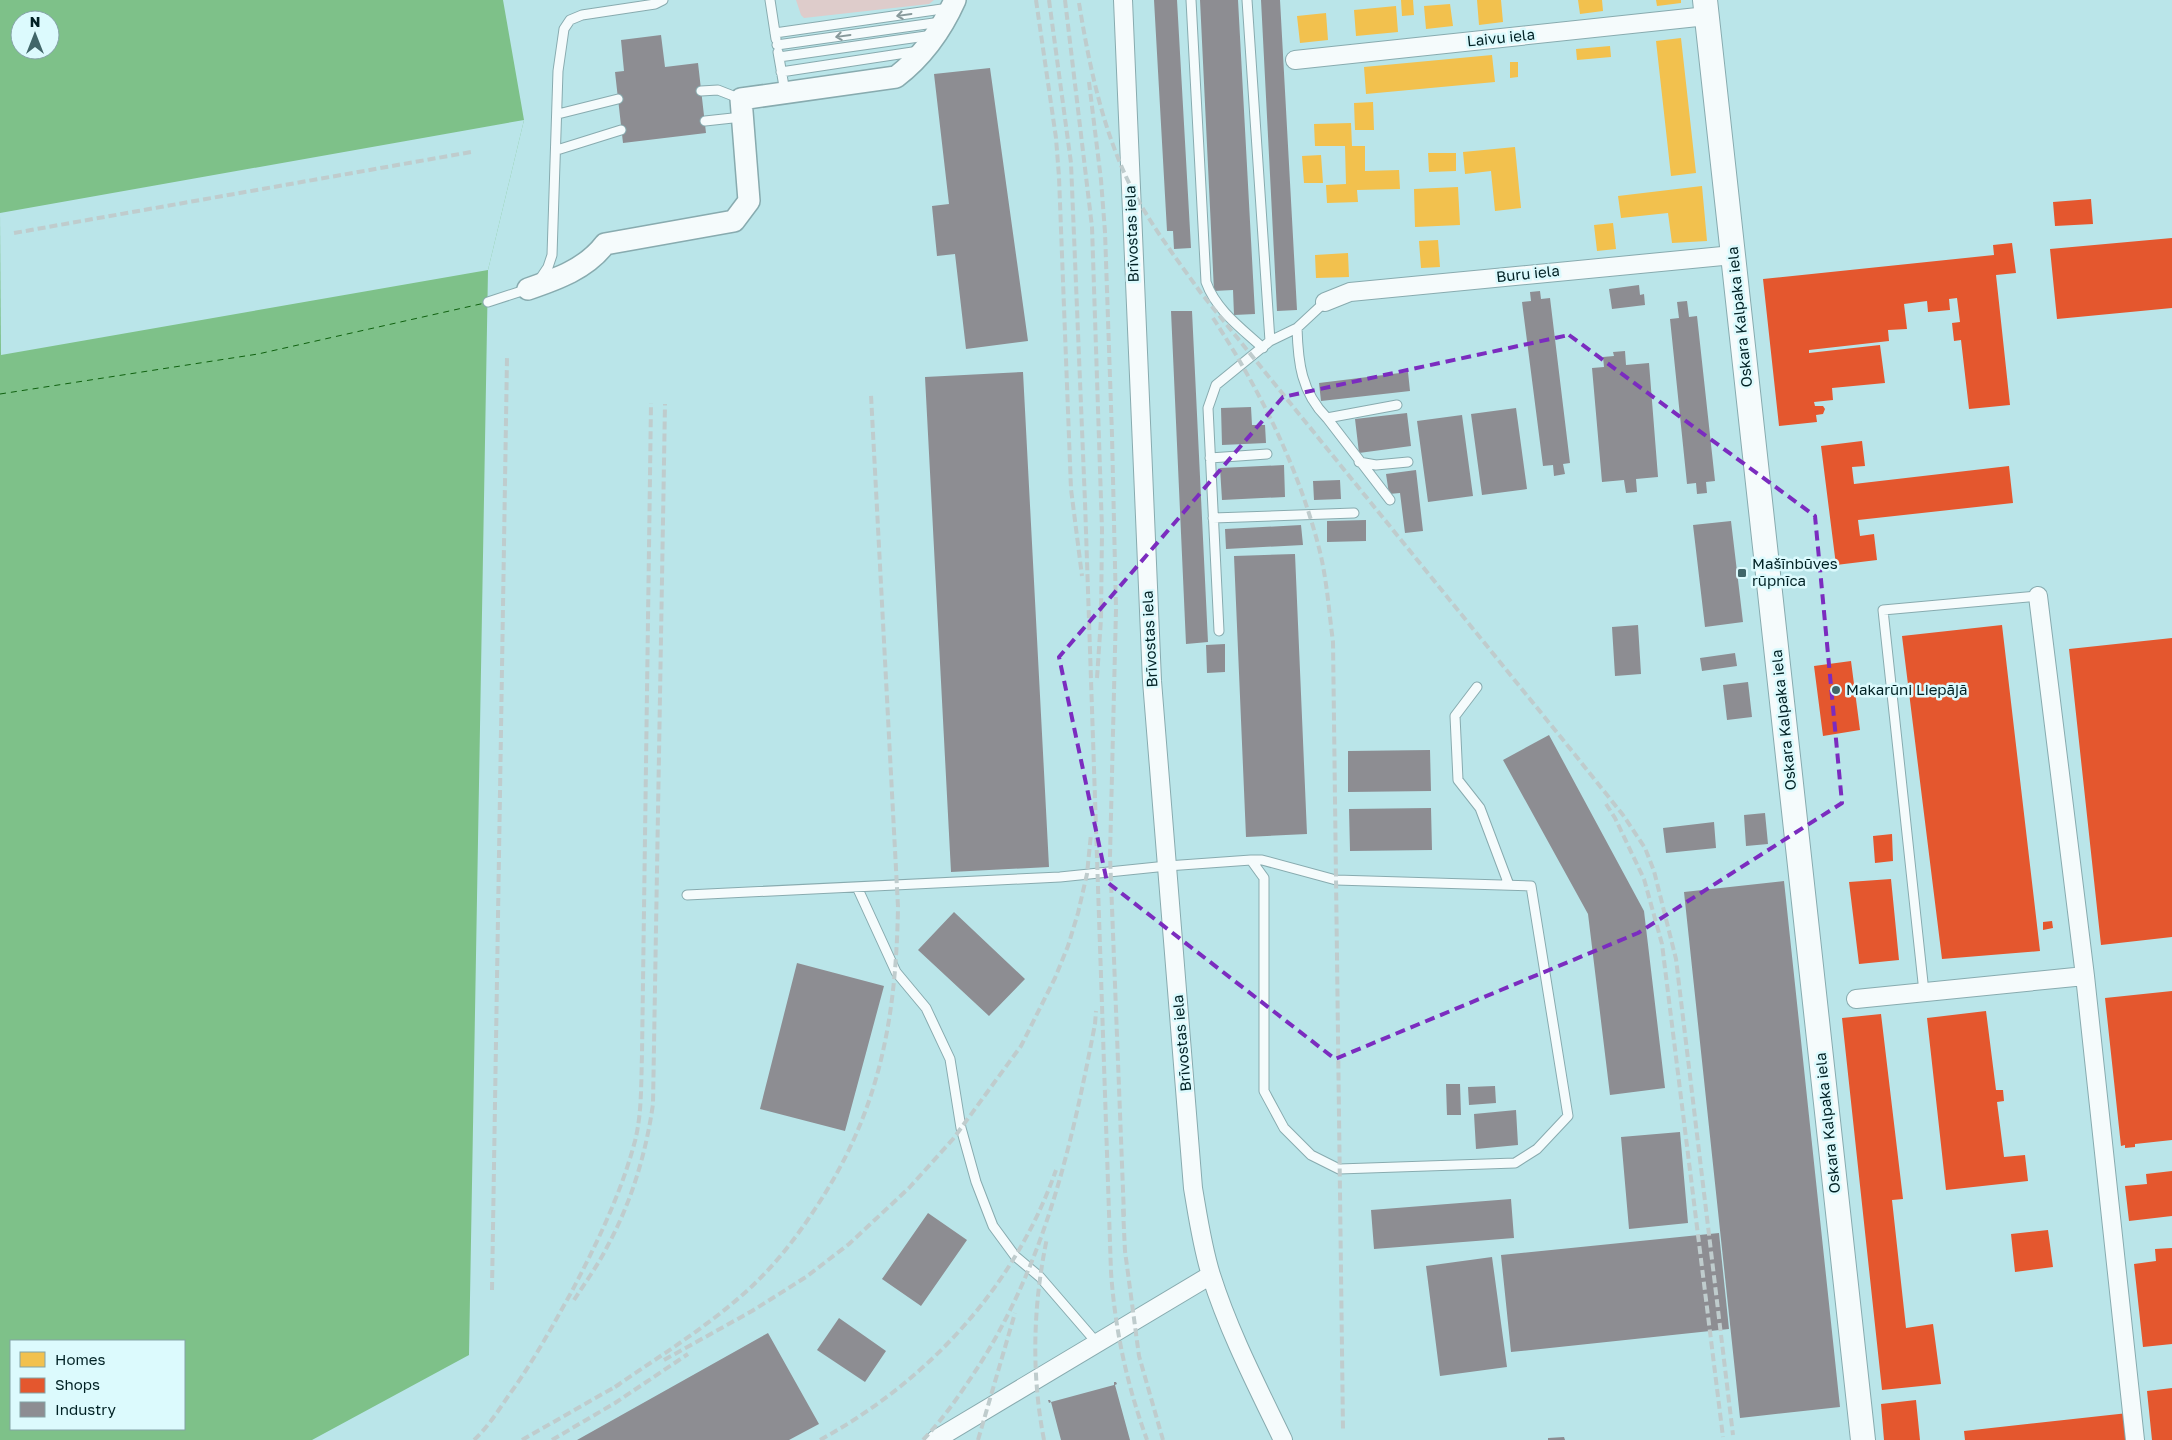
<svg xmlns="http://www.w3.org/2000/svg" width="2172" height="1440" font-family="'Golos Text',sans-serif">
	<style>
		.green { fill: #decccb }
		.water { fill: #7ec189; fill-rule: evenodd }
		.pier { fill: #bae5e9 }
		.homes { fill: #f2c14e }
		.shops { fill: #e4572e }
		.industry { fill: #8d8d92 }
		.lines { fill: none; stroke-linecap: round; stroke-linejoin: round }
		.ferry { stroke: #106110; stroke-width: 1; stroke-dasharray: 6 5; stroke-linecap: butt }
		.service-casing { stroke: #88abaf; stroke-width: 11 }
		.minor-casing { stroke: #88abaf; stroke-width: 20 }
		.tertiary-casing { stroke: #88abaf; stroke-width: 24 }
		.secondary-casing { stroke: #88abaf; stroke-width: 26 }
		.service { stroke: #f5fbfc; stroke-width: 9 }
		.minor { stroke: #f5fbfc; stroke-width: 18 }
		.tertiary { stroke: #f5fbfc; stroke-width: 21 }
		.secondary { stroke: #f5fbfc; stroke-width: 24 }
		.rail { stroke: #bfcccd; stroke-width: 4; stroke-dasharray: 8 4; stroke-linecap: butt }
		.oneway { stroke: #87999b }
		.marked { fill: none; stroke: #7b2cbf; stroke-width: 4; stroke-dasharray: 10 6; stroke-linejoin: round }
		.poi-dot { fill: #416669; stroke: #dcfafd; stroke-width: 2 }
		.labels { text-anchor: middle; stroke-width: 5; stroke-linejoin: round; paint-order: stroke }
		.street-label { font-size: 15px; fill: #002124; stroke: #dcfafd }
		.poi-label { font-size: 15px; fill: #002124; stroke: #dcfafd; text-anchor: start }
	</style>
	<rect width="100%" height="100%" fill="#bae5e9"/>
	<path class="green" d="M796,0H934L929,4L804,18L801,15Z"/>
	<path class="water" d="M0,0H503L524,120L488,270L469,1355L312,1440H0ZM20,20H50V50H20ZM11,1341H184V1429H11Z"/>
	<path class="pier" d="M524,120L488,270L1,355L0,213Z"/>
	<path class="homes" d="M1401,0H1413L1414,15L1402,16Z
		M1477,0H1501L1503,22L1479,25Z
		M1578,0H1602L1603,11L1580,14Z
		M1656,0H1681V3L1657,6Z
		M1450,4L1453,26L1426,29L1424,6Z
		M1396,6L1398,32L1356,36L1354,10Z
		M1326,13L1328,40L1300,43L1297,16Z
		M1681,38L1696,173L1671,176L1656,41Z
		M1610,46L1611,57L1577,60L1576,49Z
		M1492,55L1495,82L1366,94L1364,67Z
		M1510,62H1518V77L1510,78Z
		M1373,102L1374,130H1355L1354,103Z
		M1351,123L1352,146H1365V171L1399,170L1400,189L1357,190L1358,202L1327,203L1326,185L1346,184L1345,146H1315L1314,124Z
		M1515,147L1521,208L1495,211L1491,171L1465,174L1463,152Z
		M1428,153H1456V171L1429,172Z
		M1321,155L1323,183H1304L1302,156Z
		M1702,186L1707,241L1672,243L1668,213L1621,218L1618,196Z
		M1458,187L1460,225L1415,227L1414,189Z
		M1613,223L1616,249L1597,251L1594,225Z
		M1438,240L1440,267L1421,268L1419,241Z
		M1348,253L1349,277L1316,278L1315,255Z"/>
	<path class="shops" d="M2091,199L2093,224L2055,226L2053,202Z
		M2172,238V308L2057,319L2050,249Z
		M2012,243L2016,273L1996,275L2010,405L1969,409L1961,340L1954,341L1952,323L1960,322L1957,298L1949,299L1950,310L1928,312L1927,301L1904,304L1907,329L1888,330L1889,341L1809,350V353L1880,345L1885,383L1832,388L1833,400L1814,402L1815,406H1823L1825,409L1823,414L1816,415L1817,422L1779,426L1763,279L1994,255L1993,245Z
		M1862,441L1865,466L1852,467L1854,484L2009,466L2013,503L1858,520L1860,536L1874,534L1877,560L1836,565L1821,446Z
		M2002,625L2040,951L1942,959L1902,636Z
		M2172,638V937L2101,945L2069,649Z
		M1851,661L1860,730L1823,736L1814,666Z
		M1892,834L1893,861L1875,863L1873,836Z
		M1891,879L1899,960L1859,964L1849,882Z
		M2052,921L2053,928L2043,930V922Z
		M2172,991V1140L2135,1144V1147L2125,1148V1145L2121,1146L2105,998Z
		M1986,1011L1996,1090H2003L2004,1101L1997,1102L2004,1157L2025,1155L2028,1181L1946,1190L1927,1018Z
		M1881,1014L1903,1199L1892,1200L1906,1328L1933,1324L1941,1384L1882,1390L1842,1018Z
		M2172,1171V1216L2129,1221L2125,1186L2147,1184L2146,1174Z
		M2048,1230L2053,1267L2015,1272L2011,1234Z
		M2172,1248V1344L2143,1347L2134,1264L2156,1261L2155,1249Z
		M2172,1388V1440H2152L2147,1391Z
		M1916,1400L1920,1440H1884L1881,1404Z
		M2128,1413L2131,1440H1965L1964,1431Z"/>
	<path class="industry" d="M1154,0H1177L1191,248L1174,249L1173,231H1167Z
		M1200,0H1238L1255,314L1234,315L1233,290L1214,291Z
		M1261,0H1280L1297,310L1277,311Z
		M661,35L665,67L698,63L706,133L623,143L615,72L624,71L621,40Z
		M990,68L1028,341L966,349L955,254L937,256L932,206L949,204L934,74Z
		M1639,285L1640,295L1644,294L1645,305L1612,309L1609,289Z
		M1540,291L1541,299L1550,298L1570,463L1563,464L1565,474L1554,476L1553,465L1543,466L1522,302L1531,301L1530,292Z
		M1687,301L1689,317L1697,316L1715,481L1706,482L1707,493L1697,494L1696,483L1687,484L1670,319L1679,318L1677,302Z
		M1171,311H1192L1208,642L1186,644Z
		M1625,351L1626,365L1649,363L1658,477L1636,479L1637,492L1626,493L1624,480L1602,482L1592,368L1604,367L1603,357L1614,356L1613,352Z
		M1023,372L1049,867L951,872L925,377Z
		M1408,372L1410,391L1321,401L1319,383Z
		M1251,407L1252,425H1265L1266,443L1222,445L1221,408Z
		M1516,408L1527,489L1482,495L1471,414Z
		M1407,413L1411,446L1359,453L1355,419Z
		M1462,415L1473,496L1428,502L1417,421Z
		M1284,465L1285,497L1222,500L1220,468Z
		M1416,470L1423,531L1405,533L1400,493L1389,494L1386,474Z
		M1340,480L1341,499L1314,500L1313,481Z
		M1366,520V541L1327,542V521Z
		M1731,521L1743,622L1705,627L1693,525Z
		M1301,525L1303,545L1226,549L1225,529Z
		M1295,554L1307,834L1246,837L1234,556Z
		M1638,625L1641,674L1615,676L1612,627Z
		M1225,644V672L1207,673L1206,645Z
		M1735,653L1737,666L1702,671L1700,658Z
		M1748,682L1752,717L1727,720L1723,685Z
		M1549,735L1644,911L1665,1088L1610,1095L1588,914L1503,760Z
		M1430,750L1431,791L1348,792V751Z
		M1431,808L1432,850L1350,851L1349,809Z
		M1765,813L1768,844L1746,846L1744,815Z
		M1714,822L1716,848L1666,853L1663,828Z
		M1784,881L1840,1407L1740,1418L1684,892Z
		M954,912L1025,979L989,1016L918,950Z
		M797,963L884,986L845,1131L760,1109Z
		M1446,1084H1460L1461,1115H1447Z
		M1495,1086L1496,1103L1469,1105L1468,1087Z
		M1516,1110L1518,1145L1476,1149L1474,1114Z
		M1680,1132L1688,1223L1629,1229L1621,1137Z
		M1511,1199L1514,1238L1374,1249L1371,1210Z
		M928,1213L967,1240L921,1306L882,1279Z
		M1719,1233L1729,1329L1511,1352L1501,1255Z
		M1492,1257L1507,1367L1440,1376L1426,1266Z
		M839,1318L886,1351L865,1382L817,1350Z
		M768,1333L819,1424L789,1440H577Z
		M1114,1382H1116L1117,1384L1115,1385L1130,1440H1061L1051,1402L1049,1403L1048,1400H1050L1051,1402L1114,1385Z
		M1564,1437L1565,1440H1548V1438Z"/>
	<g class="lines">
		<path class="ferry" d="M0,394L258,354L485,303"/>
		<defs>
			<path id="service" d="M770,0L776,39
				M1191,0L1206,282C1216,310 1241,328 1263,348
				M1247,0L1270,341
				M775,33L949,8
				M777,45L941,22
				M778,52L785,92
				M779,57L933,35
				M781,72L919,51
				M701,91L718,90L741,99
				M558,114L618,99
				M705,121L742,117
				M557,150L621,130
				M540,279L548,267L552,255L558,71L564,29L570,20L582,15L655,4L663,0
				M488,302L528,289
				M1297,328C1298,362 1301,392 1327,418L1390,500
				M1327,418L1397,405
				M1210,458L1267,454
				M1359,462L1376,465L1408,462
				M1213,518L1354,513
				M1219,631L1208,408L1216,385L1270,341L1297,328L1325,302
				M1477,687L1455,716L1458,780L1480,808L1509,885
				M857,887L896,972L926,1008L950,1059L961,1128L976,1182L993,1226L1015,1256L1040,1277L1097,1343
				M687,895L1060,877L1167,866L1251,860H1262L1336,880L1531,886L1568,1116L1537,1149L1515,1163L1339,1169L1311,1155L1284,1128L1264,1091V878L1251,860
				M1924,992L1883,610L2038,596"/>
			<path id="minor" d="M1123,0L1152,681L1193,1188C1198,1217 1202,1246 1211,1275C1229,1332 1257,1386 1283,1440
				M1295,60L1707,16
				M1325,302L1350,292L1733,255
				M2038,596L2085,976L2135,1440
				M1856,999L2085,976
				M935,1440L1211,1275"/>
			<path id="tertiary" d="M528,289C557,279 586,269 605,244L734,221L749,201L741,99L896,77C922,57 942,29 955,0"/>
			<path id="secondary" d="M1705,0L1863,1440"/>
		</defs>
		<use href="#service" class="service-casing"/>
		<use href="#minor" class="minor-casing"/>
		<use href="#tertiary" class="tertiary-casing"/>
		<use href="#secondary" class="secondary-casing"/>
		<use href="#service" class="service"/>
		<use href="#minor" class="minor"/>
		<use href="#tertiary" class="tertiary"/>
		<use href="#secondary" class="secondary"/>
		<path class="rail" d="M1036,0L1056,138L1059,177L1071,489L1082,576
			M1049,0L1071,163L1085,502L1111,1272C1115,1330 1127,1385 1147,1440
			M1065,0L1092,227L1102,530L1101,619L1097,678
			M1079,3C1089,64 1102,128 1130,185C1149,223 1176,258 1201,293L1572,751L1623,815L1645,848L1654,871L1676,959L1733,1435
			M1089,82L1101,180L1105,232L1112,435L1116,609L1110,856L1124,1216
			M14,233L471,152
			M1213,318C1260,390 1299,468 1320,552C1327,581 1329,612 1333,642L1343,1430
			M1606,804L1615,818L1644,879L1662,944L1723,1437
			M1123,1209L1125,1251L1139,1356L1163,1440
			M492,1290L507,358
			M574,1300C585,1283 598,1265 607,1247C631,1203 646,1154 653,1104L665,404
			M664,1360L752,1311L806,1277L849,1244L909,1188L953,1139L1021,1046L1055,978L1068,946L1078,913L1087,874L1091,834
			M615,1387C661,1355 709,1326 750,1288C775,1265 796,1238 815,1209C879,1113 896,1021 898,907L871,395
			M474,1440C488,1427 498,1411 509,1395C533,1362 552,1327 572,1291C597,1243 621,1194 635,1141C642,1113 641,1083 642,1054L651,403
			M522,1440L620,1384
			M552,1440L615,1403L688,1354
			M820,1440C928,1381 1015,1287 1056,1170
			M923,1440C945,1417 963,1390 980,1364C1046,1259 1072,1144 1095,1024L1096,1011
			M978,1440L1015,1313
			M1044,1440C1031,1373 1033,1305 1047,1238"/>
	</g>
	<defs><path id="oneway-shaft" d="M-6 0H5M1.5-3L5.5 0L1.5 3" fill="none" stroke-width="1.6" stroke-linecap="round" stroke-linejoin="round" transform="scale(1.25)"/></defs>
	<g class="oneway">
		<use href="#oneway-shaft" transform="translate(904 15) rotate(172)"/>
		<use href="#oneway-shaft" transform="translate(843 36) rotate(172)"/>
	</g>
	<path class="marked" d="M1569,335L1815,516L1842,803L1638,933L1335,1059L1107,882L1059,657L1283,397Z"/>
	<g class="poi-dot">
		<rect x="1737" y="568" width="10" height="10" rx="2.5"/>
		<circle cx="1836" cy="690" r="5"/>
	</g>
	<g class="labels">
		<g class="street-label">
			<text transform="translate(1501 38) rotate(-6)" y="5">Laivu iela</text>
			<text transform="translate(1132 234) rotate(-92)" y="5">Brīvostas iela</text>
			<text transform="translate(1528 274) rotate(-6)" y="5">Buru iela</text>
			<text transform="translate(1740 317) rotate(-96)" y="5">Oskara Kalpaka iela</text>
			<text transform="translate(1150 639) rotate(-93)" y="5">Brīvostas iela</text>
			<text transform="translate(1784 720) rotate(-96)" y="5">Oskara Kalpaka iela</text>
			<text transform="translate(1182 1043) rotate(-95)" y="5">Brīvostas iela</text>
			<text transform="translate(1828 1123) rotate(-96)" y="5">Oskara Kalpaka iela</text>
		</g>
		<g class="poi-label">
			<text x="1752" y="569">Mašīnbūves<tspan x="1752" dy="17">rūpnīca</tspan></text>
			<text x="1846" y="695">Makarūni Liepājā</text>
		</g>
	</g>
	<rect x="10" y="1340" width="175" height="90" fill="#dcfafd" stroke="#84a3a6"/>
	<rect x="20" y="1352" width="25" height="15" fill="#f2c14e" stroke="#84a3a6"/>
	<text x="55" y="1365" font-size="15" fill="#002124">Homes</text>
	<rect x="20" y="1378" width="25" height="15" fill="#e4572e" stroke="#84a3a6"/>
	<text x="55" y="1390" font-size="15" fill="#002124">Shops</text>
	<rect x="20" y="1402" width="25" height="15" fill="#8d8d92" stroke="#84a3a6"/>
	<text x="55" y="1415" font-size="15" fill="#002124">Industry</text>
	<g transform="translate(35 35)"><circle r="24" fill="#dcfafd" stroke="#84a3a6"/>
	<path d="M0-4L9 19L0 12L-9 19Z" fill="#416669"/>
	<text y="-8" font-size="14" font-weight="bold" text-anchor="middle" fill="#002124">N</text>
	</g>
</svg>
